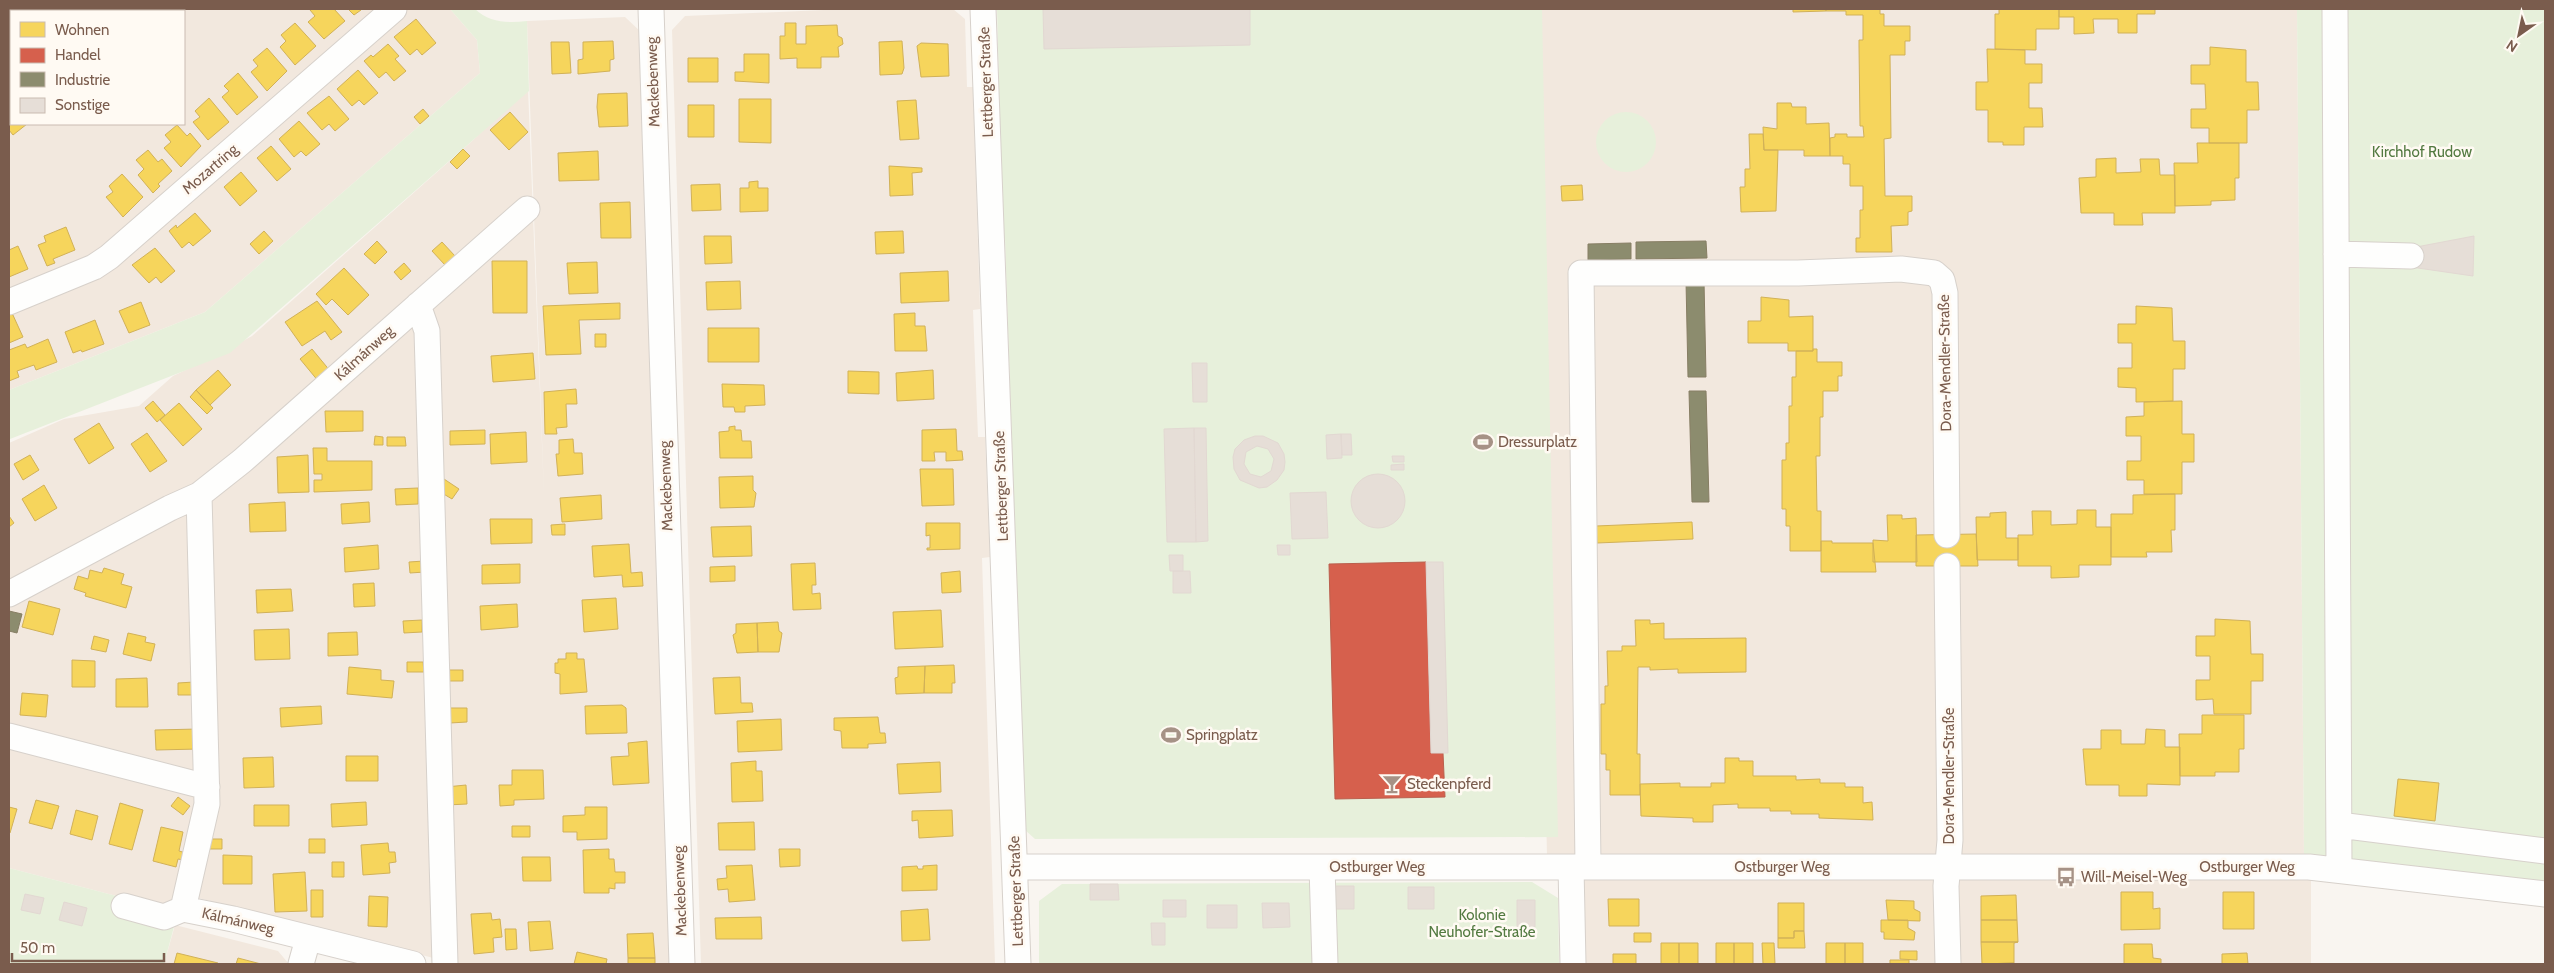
<svg xmlns="http://www.w3.org/2000/svg" width="2554" height="973" font-family="Cabin,sans-serif">
	<style>
		.residential { fill: #f2e8de }
		.green { fill: #e7f0db }
		.homes { fill: #f6d55c; stroke: #d1b158 }
		.shops { fill: #d6604d; stroke: #ba5f4d }
		.industry { fill: #8c8c6e; stroke: #877e64 }
		.building { fill: #e6ded7; stroke: #e2d8d2; fill-rule: evenodd }
		.lines { fill: none; stroke-linecap: round; stroke-linejoin: round }
		.minor-casing { stroke: #d7d1cb; stroke-width: 27 }
		.minor { stroke: #fefefd; stroke-width: 25 }
		.labels { text-anchor: middle; stroke-width: 5; stroke-linejoin: round; paint-order: stroke }
		.street-label { font-size: 15px; fill: #7a5c4d; stroke: #fffaf3 }
		.park-label { font-size: 15px; fill: #537a41; stroke: #fffaf3 }
		.poi-label { font-size: 15px; fill: #7a5c4d; stroke: #fffaf3; text-anchor: start }
	</style>
	<rect width="100%" height="100%" fill="#f9f5f0"/>
	<path class="residential" d="M9,9H66L63,11H11V56L9,59Z
		M88,9H382L97,258L9,293V78L11,76V124H184V11H85Z
		M407,9H450L477,40L480,73L205,312L9,390V309L103,272Z
		M846,9H953L965,19L967,87H973L980,309L973,310L978,437H985L990,557L982,558L995,964H701L672,30L685,16Z
		M1530,9H2297L2304,857H2063L2032,854L1547,856Z
		M625,17L641,32L671,964H457L183,894L178,912L9,868V443L64,419L139,406L173,376L215,356L252,336L471,142L528,88L544,495L527,21Z
		M2311,873V964H1952L1958,881L1963,876Z
		M1935,877L1942,964H1580L1578,888L1584,878Z
		M175,925L278,951L289,964H164Z"/>
	<path class="green" d="M450,9H475C489,23 508,23 527,21L529,91L230,353L10,439L9,390L205,312L480,73L477,40Z
		M997,9H1542L1558,837L1035,839L1025,830L1005,239L1003,237Z
		M2297,9H2545V885L2304,857Z
		M1596 142a30 30 0 1 1 60 0a30 30 0 1 1-60 0Z
		M9,868L178,912L164,964H9Z
		M1532,882L1558,898L1559,964H1039V901L1062,884Z"/>
	<path class="homes" d="M9,9H36L38,11H11V23L9,20Z
		M312,9H334L345,21L324,39L308,22L315,16L310,10Z
		M348,9H360L361,10L354,15Z
		M1793,9H1826V11L1793,12Z
		M1826,9H1880V14H1884V26H1910V41H1905V55H1890L1891,138L1884,139L1885,196H1912V211L1908,212V225L1891,226L1892,252H1856V238H1860V210H1863V186H1850V164H1843V156H1830V138L1835,137V134H1847V137H1864L1863,126H1860L1859,46V40H1863V15H1846V11H1826Z
		M1999,9H2059V29H2036V50L1995,49V14H1999Z
		M2059,9H2155V14H2137V33H2118V19H2093L2094,33L2074,34V17H2059Z
		M416,19L436,43L422,55L417,49L410,55L394,37Z
		M295,23L316,46L295,65L280,47L286,41L281,35Z
		M785,23H796V44H806V26L837,25L838,36L842,38L843,44L838,47L839,57H821V68H797V58L780,59V36H785Z
		M613,41L614,59L610,60V71L578,74V60L583,59V42Z
		M902,41L904,68L902,74L880,75L879,42Z
		M551,42H569L571,73L552,74Z
		M921,43L948,44L949,76L921,77L917,46Z
		M388,44L399,56L395,59L406,71L394,81L386,72L379,78L364,61L371,55L373,57Z
		M2210,47L2246,50V82H2258L2259,110H2247V143H2209V128H2191V109H2206L2205,84H2191V65H2210Z
		M267,48L287,71L267,91L251,72L258,66L253,60Z
		M1987,49L2025,50V64H2042V83H2029V108H2042L2043,127H2024V145H2003V142H1988V110H1976V82H1988Z
		M744,54H769V83L735,81V72H744Z
		M688,58H718V82H688Z
		M358,70L378,93L364,105L359,100L352,106L337,89Z
		M238,73L258,97L237,115L222,97L229,91L224,86Z
		M627,93L628,126L599,127L597,107L598,94Z
		M329,96L349,119L335,131L329,124L322,130L307,113Z
		M209,98L229,122L208,140L193,122L200,117L195,111Z
		M739,99H771V143L739,142Z
		M916,100L919,139L900,140L897,101Z
		M9,102L11,105V124H27L13,135L9,130Z
		M1777,103H1791L1792,107H1806V124L1829,123L1830,156H1804V150H1764L1763,127L1777,129Z
		M688,105H714V137H688Z
		M423,109L429,116L420,124L414,117Z
		M510,112L528,132L509,150L490,130Z
		M299,121L320,144L306,156L301,151L294,157L279,139Z
		M177,125L187,136L190,133L201,146L181,167L164,148L171,142L165,135Z
		M1749,134H1763L1764,150H1778L1776,211L1741,212L1740,187H1745V169H1750Z
		M2197,143H2239V178H2235V200L2211,201V205L2175,206L2174,163H2198Z
		M271,146L291,169L277,181L257,158Z
		M463,149L470,156L457,169L450,162Z
		M148,150L158,162L162,159L172,171L158,184L160,186L153,193L138,175L144,169L136,160Z
		M598,151L599,180L559,181L558,153Z
		M2116,158V173L2141,172L2140,159H2159L2160,175H2175V213H2142L2143,225H2114V213H2081L2079,178L2096,177V159Z
		M889,166L922,168V172L912,173L913,195L890,196Z
		M241,172L257,191L240,206L224,187Z
		M122,174L143,197L123,217L106,197L113,192L109,186Z
		M758,181V188H768V211L740,212V188H749V182Z
		M720,184L721,210L692,211L691,185Z
		M1582,185L1583,200L1562,201L1561,186Z
		M630,202L631,238H601L600,203Z
		M195,213L211,231L193,246L189,242L182,248L169,231L176,225L177,228Z
		M66,227L75,250L53,259L55,263L47,266L38,245L46,242L44,236Z
		M264,231L273,241L259,254L250,244Z
		M903,231L904,253L876,254L875,232Z
		M704,236H731L732,263L705,264Z
		M377,241L387,252L375,264L364,254Z
		M442,242L455,256L445,265L432,251Z
		M18,246L28,269L9,277V250Z
		M155,248L175,271L161,283L156,277L149,283L132,265Z
		M492,261H527V313H493Z
		M597,262L598,293L569,294L567,263Z
		M404,263L411,271L401,280L394,272Z
		M344,268L369,295L348,315L332,299L326,305L316,294Z
		M948,271L949,301L901,303L900,273Z
		M740,281L741,309L707,310L706,282Z
		M1761,297L1789,300V317L1813,316V351H1788V343H1748V321H1761Z
		M317,301L342,332L331,340L325,331L302,346L285,322Z
		M141,302L150,325L129,333L119,311Z
		M620,303V319L579,320L581,354L546,355L543,306Z
		M2136,306L2172,308L2173,341H2185V369H2173V401L2136,402V388L2118,387V368H2132V343H2118V324H2136Z
		M12,313L23,337L9,343V315Z
		M915,313V326H925L927,351H895L894,314Z
		M95,320L104,344L82,352L81,350L73,353L65,332Z
		M708,328H759V362H708Z
		M595,334H606V347H595Z
		M48,339L57,362L36,370L34,365L17,371L19,377L9,381V350L25,344L27,348Z
		M312,349L331,372L319,382L300,359Z
		M1813,349H1817V362H1842V376H1838V391H1823V417H1820V456H1816L1817,511H1821V551H1790V526H1786V509H1782V460H1786V443H1789V406H1792V377H1796V351H1813Z
		M533,353L535,379L493,382L491,356Z
		M218,370L231,385L210,405L196,390Z
		M933,370L934,399L897,401L896,373Z
		M848,371L879,372V394L848,393Z
		M722,384L764,385L765,405L745,406V412H735L734,407H723Z
		M576,389L577,404H566L567,427L556,428L557,434H545L544,392Z
		M196,390L213,408L207,414L190,397Z
		M153,401L165,415L157,422L145,408Z
		M2182,401V434H2194V462H2182V494H2144V480H2127V461H2141V436H2126V417L2144,416V402Z
		M179,403L202,429L183,446L160,420Z
		M325,411H363V431L326,432Z
		M99,423L114,448L89,464L74,439Z
		M735,426V430H741L742,441H751L752,458H720L719,432L729,431V427Z
		M956,429L957,451H962L963,460L946,461V452H934L935,461H922V430Z
		M485,430V444L450,445V431Z
		M526,432L527,462L491,464L490,434Z
		M147,433L167,461L150,472L131,444Z
		M375,436L383,437V445H374Z
		M387,437H405L406,446H387Z
		M573,439L574,453H582L583,474L558,476L556,454H559V440Z
		M313,448H327V461H372V490L314,492V480H322V474H314Z
		M30,455L39,470L23,480L14,464Z
		M308,455L309,492L278,493L277,457Z
		M920,469H953L954,505L922,506Z
		M753,476V490L756,493L754,507L720,508L719,477Z
		M444,479L459,489L452,499L437,490Z
		M44,485L57,508L35,521L22,499Z
		M418,488V504L396,505L395,489Z
		M2175,494V530H2171L2172,552H2146L2147,557H2111V514H2133V495Z
		M601,495L602,519L562,522L560,498Z
		M285,502L286,531L250,532L249,504Z
		M369,502L370,522L342,524L341,504Z
		M2077,510H2096V527H2111V565H2079V577L2051,578V566H2018V535H2033L2032,511H2051V525L2077,524Z
		M2006,512V538H2018V560H1977L1976,517H1990V513Z
		M1887,515H1902V519L1916,518L1917,562H1873V540L1888,541Z
		M9,516L14,523L9,527Z
		M490,519H532V543L491,544Z
		M1692,522L1693,539L1597,543L1596,526Z
		M926,523H960V549L927,550V548H930V535L926,536Z
		M565,524V535H552L551,525Z
		M751,526L752,556L713,557L711,527Z
		M1976,534L1978,566H1916V535Z
		M1821,541H1832V543H1873L1876,572H1821Z
		M629,544L631,573L642,572L643,586L623,587L622,575L594,577L592,546Z
		M378,545L379,569L345,572L344,548Z
		M424,561L425,572L410,573L409,562Z
		M815,563L816,585H812V594L820,593L821,609L793,610L791,564Z
		M520,564V583L482,584V565Z
		M735,566V581L710,582V567Z
		M104,568L124,574L121,584L132,587L126,608L85,596L86,593L74,589L78,576L88,579L90,570L102,573Z
		M960,571L961,592L942,593L941,573Z
		M374,583L375,606L354,607L353,584Z
		M291,589L293,611L257,613L256,590Z
		M616,598L618,629L584,632L582,600Z
		M29,601L60,609L53,635L22,627Z
		M517,604L518,627L481,630L480,606Z
		M941,610L943,647L895,649L893,612Z
		M2215,619L2250,621L2251,654H2263V681H2251V714H2214L2213,699L2196,700V680H2210V656H2196V636H2215Z
		M422,620V632L404,633L403,621Z
		M1635,620H1650V624L1664,623V639L1746,638V672L1678,673V669L1650,670V667H1638L1637,754H1640V795H1610V770H1606V754H1601V704H1605V686H1608L1607,651H1622V646H1636Z
		M778,622L779,631L782,633L779,652H758L757,623Z
		M757,623L758,652L737,653L733,635L736,633V624Z
		M289,629L290,659L255,660L254,630Z
		M357,632L358,655L328,656V633Z
		M128,633L146,637L145,642L155,644L151,661L123,654Z
		M94,636L109,640L106,652L91,649Z
		M566,653H577V659H584L587,692L560,694V674L555,673V663H558V659H566Z
		M72,660L95,661V687H72Z
		M407,662H423L424,672H407Z
		M954,665L955,683H952V693H924L925,666Z
		M925,666L924,693L896,694L895,678L898,677V667Z
		M349,667L381,670V680L394,681L392,698L347,694Z
		M447,670H463V681H448Z
		M740,677L741,703H752L753,712L715,714L713,678Z
		M147,678L148,707H116V679Z
		M194,682V695H178V683Z
		M22,693L48,695L46,717L20,715Z
		M622,705L626,708L627,733L586,734L585,706Z
		M321,706L322,724L281,727L280,708Z
		M450,708H467V722L450,723Z
		M2202,715H2244V749H2239V772H2215V776H2180L2179,734H2202Z
		M878,717L880,733H885L886,743L868,744V748H842L841,731L834,730V718Z
		M781,719L782,750L738,752L737,721Z
		M198,729L199,749L156,750L155,730Z
		M2146,729L2165,730V747H2180V785L2147,784V796H2119V785H2086L2083,749H2101V730H2121V744H2145Z
		M647,741L649,783L613,785L611,757L629,756L628,743Z
		M346,756H378V781H346Z
		M273,757L274,787L244,788L243,758Z
		M1725,758H1739V761H1753V776H1796V780L1820,779V783H1845V787H1863V803L1872,802L1873,820L1819,818V814H1791V811H1770V808H1738V804L1713,805V822H1693V818L1641,816L1640,784L1680,783V787H1711V783H1725Z
		M756,761V771H762L763,801L732,802L731,763Z
		M940,762L941,792L899,794L897,764Z
		M512,770H543L544,799L514,800V805L500,806L499,785H512Z
		M2398,779L2439,783L2435,821L2394,816Z
		M466,785L467,804L447,805L446,787Z
		M178,797L190,806L183,815L171,806Z
		M36,800L59,806L52,829L29,823Z
		M366,802L367,825L332,827L331,804Z
		M120,803L143,810L132,850L109,844Z
		M254,805H289V826H254Z
		M9,807L17,809L10,833L9,832Z
		M585,807H607V839L577,840V832H563V816L585,815Z
		M76,810L98,816L92,840L70,834Z
		M952,810L953,836L919,838L918,820L912,821V811Z
		M754,822L755,850H719L718,823Z
		M512,826H530V837H512Z
		M161,827L183,832L179,851L186,853L184,860L178,859L176,867L153,861Z
		M209,839H222V849H208Z
		M309,839H325V853H309Z
		M388,843L389,852H395L396,862L389,863L390,873L363,875L361,845Z
		M609,849V859H614L615,872H625V883H615V889L609,888V893H584L583,850Z
		M779,849H800V866L780,867Z
		M223,855L252,856V884H223Z
		M522,857H550L551,881H523Z
		M332,862H344V877H332Z
		M752,865L755,900L729,902L728,889L718,890L717,879L727,878L726,866Z
		M937,865V890L902,891V867L917,866L918,869H923V866Z
		M305,872L307,911L275,912L273,874Z
		M311,890H323V917H311Z
		M2121,892H2153V909L2160,908V929L2121,930Z
		M2223,892H2254V929H2223Z
		M2016,895L2017,920H1981V896Z
		M369,896L388,897L387,927L368,926Z
		M1608,899H1639V926H1609Z
		M1886,900L1914,901V909L1920,912V921L1888,920Z
		M1778,903H1804V931H1794V938H1778Z
		M928,909L930,940L902,941L901,911Z
		M491,913L492,920L500,919L502,937L493,938L494,952L474,954L471,914Z
		M761,917L762,939H716L715,918Z
		M1881,920H1908V928L1915,932L1914,940L1884,939V932H1881Z
		M1981,920H2017L2018,942H1981Z
		M550,921L553,949L530,951L528,922Z
		M505,929H516L517,949L506,950Z
		M1794,931H1804L1805,948H1778V938H1794Z
		M653,933L655,958H628L627,934Z
		M1634,933H1651V942H1634Z
		M1981,942H2018L2014,943V963L1982,964Z
		M1661,943H1679V964H1661Z
		M1679,943H1698V964H1679Z
		M1716,943H1734V964H1716Z
		M1734,943H1753V964H1734Z
		M1762,943H1774L1775,964H1763Z
		M1826,943H1845V964H1826Z
		M1845,943H1863V964H1845Z
		M2124,944H2152L2153,958L2161,959V964H2124Z
		M1900,951H1917V960L1900,959Z
		M577,952L607,959L606,964H574Z
		M177,953L218,963L217,964H174Z
		M2247,953L2248,964H2222V954Z
		M1613,954H1636V964H1613Z
		M238,958L261,964H236Z
		M628,958H655V964H628Z
		M1890,960H1909V964H1890Z
		M2014,963V964H1982Z"/>
	<path class="shops" d="M1426,562L1431,753H1443L1445,797L1335,799L1329,564Z"/>
	<path class="industry" d="M1706,241L1707,258L1636,259V242Z
		M1631,243V259L1588,260V244Z
		M1686,281H1704L1706,377H1688Z
		M1689,391H1706L1709,502H1692Z
		M9,611L22,614L17,633L9,631Z"/>
	<path class="building" d="M1043,9H1250V45L1044,49Z
		M2474,236L2473,276L2411,267V248Z
		M1192,363H1207V402H1193Z
		M1194,428L1196,542H1167L1164,429Z
		M1194,428H1206L1208,541L1196,542Z
		M1341,434L1342,458L1327,459L1326,435Z
		M1341,434H1351L1352,455H1342Z
		M1263,436L1278,443L1284,454L1285,462L1284,470L1277,480L1267,487L1259,488L1240,480L1234,469L1233,457L1235,449L1244,440L1255,436ZM1257,446L1268,449L1274,459L1271,471L1261,477L1250,474L1244,464L1246,452Z
		M1392,456H1404V462H1393Z
		M1404,464V470H1391V465Z
		M1351 501a27 27 0 1 1 54 0a27 27 0 1 1-54 0Z
		M1326,492L1328,538L1292,539L1290,493Z
		M1277,545H1290V555H1278Z
		M1169,555H1183V571H1170Z
		M1426,562H1443L1448,753H1431Z
		M1173,571H1190L1191,593H1173Z
		M1090,884H1118L1119,900H1090Z
		M1333,886H1354V909H1333Z
		M1408,887H1434V909H1408Z
		M25,894L44,898L40,914L21,910Z
		M1163,900H1186V917H1163Z
		M1517,900H1535V927H1517Z
		M64,902L87,908L82,926L59,920Z
		M1262,903H1289L1290,927L1263,928Z
		M1207,905H1237V928H1207Z
		M1151,923H1165V945H1152Z"/>
	<g class="lines">
		<defs>
			<path id="minor" d="M651,9L682,964
				M983,9L1018,964
				M2335,9L2339,870
				M76,11L79,9
				M9,70L11,68
				M2336,254L2411,256
				M9,302L94,267L109,257L394,9
				M418,305L427,331L445,964
				M1947,566L1950,840L1946,886L1948,964
				M9,594L170,508L199,495L242,461L527,209
				M9,736L207,787
				M2339,825L2545,851
				M1016,867H2309L2545,894
				M1322,867L1325,964
				M1571,867L1573,964
				M1588,867L1581,273H1798L1901,269L1934,273L1942,280L1945,293L1947,535
				M124,906L164,917L183,909
				M183,909L207,804L199,495
				M183,909L233,919L413,964
				M301,964L308,939"/>
		</defs>
		<use href="#minor" class="minor-casing"/>
		<use href="#minor" class="minor"/>
	</g>
	<defs>
		<symbol id="stadium-bare" viewBox="-9 -9 18 18"><path d="M0-5a6.5 5 0 1 0 0 10a6.5 5 0 1 0 0-10ZM-3.5-1.8h7v3.6h-7Z" fill="#a69286" stroke="#fffaf3" stroke-width="2.5" paint-order="stroke"/></symbol>
		<symbol id="bar-bare" viewBox="-9 -9 18 18"><path d="M-6-5H6L.8 .8V4.5H3.5V6h-7V4.5H-.8V.8Z" fill="#a69286" stroke="#fffaf3" stroke-width="2.5" paint-order="stroke"/></symbol>
		<symbol id="bus-bare" viewBox="-9 -9 18 18"><path d="M-5-6H5V4H4V6H2V4H-2V6H-4V4H-5ZM-3.5-4V0h7V-4ZM-3.5 1.2v1.5H-2V1.2ZM2 1.2v1.5H3.5V1.2Z" fill="#a69286" stroke="#fffaf3" stroke-width="2.5" paint-order="stroke"/></symbol>
	</defs>
	<g fill-rule="evenodd">
		<use href="#stadium-bare" x="1469" y="428" width="28" height="28"/>
		<use href="#stadium-bare" x="1157" y="721" width="28" height="28"/>
		<use href="#bar-bare" x="1378" y="770" width="28" height="28"/>
		<use href="#bus-bare" x="2052" y="863" width="28" height="28"/>
	</g>
	<g class="labels">
		<g class="street-label">
			<text transform="translate(653 82) rotate(-92)" y="5">Mackebenweg</text>
			<text transform="translate(986 82) rotate(-92)" y="5">Lettberger Straße</text>
			<text transform="translate(210 169) rotate(-41)" y="5">Mozartring</text>
			<text transform="translate(364 353) rotate(-42)" y="5">Kálmánweg</text>
			<text transform="translate(1945 363) rotate(-91)" y="5">Dora-Mendler-Straße</text>
			<text transform="translate(666 486) rotate(-92)" y="5">Mackebenweg</text>
			<text transform="translate(1001 486) rotate(-92)" y="5">Lettberger Straße</text>
			<text transform="translate(1949 776) rotate(-90)" y="5">Dora-Mendler-Straße</text>
			<text x="1377" y="872">Ostburger Weg</text>
			<text x="1782" y="872">Ostburger Weg</text>
			<text x="2247" y="872">Ostburger Weg</text>
			<text transform="translate(680 891) rotate(-92)" y="5">Mackebenweg</text>
			<text transform="translate(1016 891) rotate(-92)" y="5">Lettberger Straße</text>
			<text transform="translate(238 921) rotate(13)" y="5">Kálmánweg</text>
		</g>
		<g class="park-label">
			<text x="2422" y="157">Kirchhof Rudow</text>
			<text x="1482" y="920">Kolonie<tspan x="1482" dy="17">Neuhofer-Straße</tspan></text>
		</g>
		<g class="poi-label">
			<text x="1498" y="447">Dressurplatz</text>
			<text x="1186" y="740">Springplatz</text>
			<text x="1407" y="789">Steckenpferd</text>
			<text x="2081" y="882">Will-Meisel-Weg</text>
		</g>
	</g>
	<rect width="2554" height="973" fill="none" stroke="#7a5c4d" stroke-width="20"/>
	<rect x="10" y="10" width="175" height="115" fill="#fffaf3" stroke="#cabbb1"/>
	<rect x="20" y="22" width="25" height="15" fill="#f6d55c" stroke="#cabbb1"/>
	<text x="55" y="35" font-size="15" fill="#7a5c4d">Wohnen</text>
	<rect x="20" y="48" width="25" height="15" fill="#d6604d" stroke="#cabbb1"/>
	<text x="55" y="60" font-size="15" fill="#7a5c4d">Handel</text>
	<rect x="20" y="72" width="25" height="15" fill="#8c8c6e" stroke="#cabbb1"/>
	<text x="55" y="85" font-size="15" fill="#7a5c4d">Industrie</text>
	<rect x="20" y="98" width="25" height="15" fill="#e6ded7" stroke="#cabbb1"/>
	<text x="55" y="110" font-size="15" fill="#7a5c4d">Sonstige</text>
	<g transform="translate(2519 35) rotate(213)" stroke="#fffaf3" stroke-width="4" paint-order="stroke">
	<path d="M0-4L9 19L0 12L-9 19Z" fill="#7a5c4d"/>
	<text y="-8" font-size="14" font-weight="bold" text-anchor="middle" fill="#7a5c4d">N</text>
	</g>
	<path d="M12 953v8h152v-8" fill="none" stroke="#7a5c4d" stroke-width="2.5"/>
	<text x="20" y="953" font-size="15" fill="#7a5c4d" stroke="#fffaf3" stroke-width="4" paint-order="stroke">50 m</text>
</svg>
